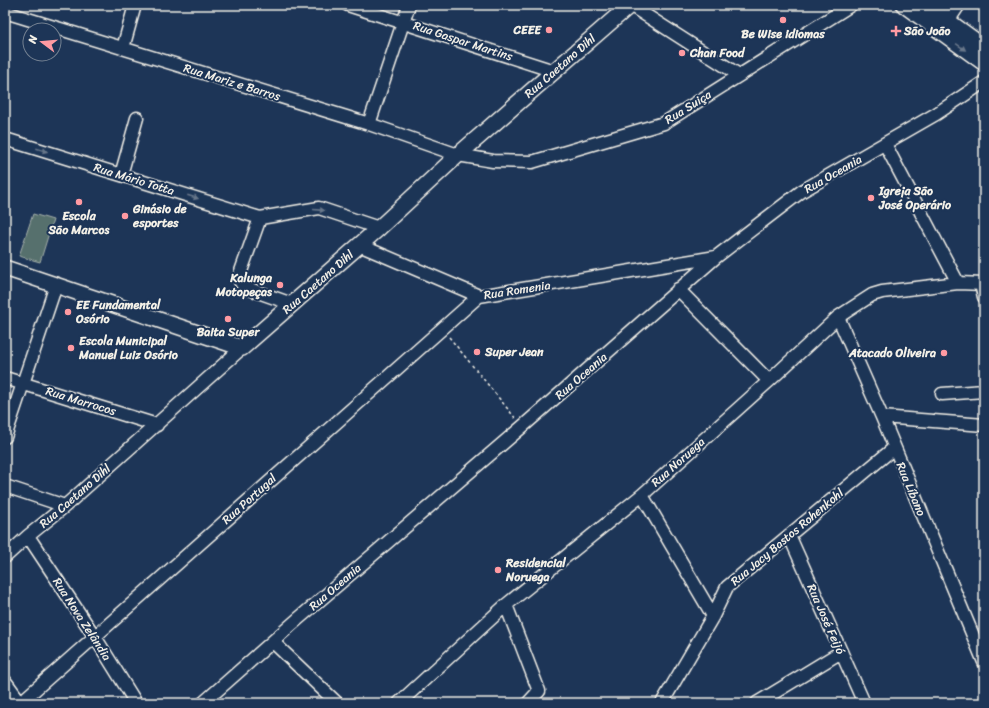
<svg xmlns="http://www.w3.org/2000/svg" width="989" height="708" font-family="Sriracha,sans-serif">
	<style>
		.garden { fill: #57706d; stroke: #a6b0aa }
		.lines { fill: none; stroke-linecap: round; stroke-linejoin: round }
		.minor-casing { stroke: #f4f1e8; stroke-width: 15 }
		.major-casing { stroke: #f4f1e8; stroke-width: 18 }
		.path { stroke: #f4f1e8; stroke-width: 1.5; stroke-dasharray: 3 3; stroke-linecap: butt }
		.minor { stroke: #1d3557; stroke-width: 12 }
		.major { stroke: #1d3557; stroke-width: 15 }
		.oneway { fill: #68778a }
		.poi-dot { fill: #ff9aa2; stroke: #1d3557; stroke-width: 1.5 }
		.labels { text-anchor: middle; stroke-width: 4; stroke-linejoin: round; paint-order: stroke }
		.poi-label { font-size: 12px; font-weight: bold; fill: #f4f1e8; stroke: #1d3557; text-anchor: start }
		.street-label { font-size: 12px; fill: #f4f1e8; stroke: #1d3557 }
	</style>
	<rect width="100%" height="100%" fill="#1d3557"/>
	<filter id="ink" filterUnits="userSpaceOnUse"><feTurbulence type="fractalNoise" baseFrequency=".025" numOctaves="2"/><feDisplacementMap in="SourceGraphic" scale="8" xChannelSelector="R" yChannelSelector="G"/><feConvolveMatrix kernelMatrix="1 2 1 2 8 2 1 2 1" color-interpolation-filters="sRGB"/></filter>
	<g filter="url(#ink)">
		<path class="garden" d="M33,214L53,220L40,262L19,256Z"/>
		<g class="lines">
			<defs>
				<path id="minor" d="M348,5L554,71
					M630,5L739,75
					M5,12L369,124L458,155L493,161L532,162L664,123L851,5
					M123,48L135,5
					M369,124L409,5
					M5,139L260,218L319,208L379,228
					M885,144L958,283
					M121,175L137,118
					M260,218L240,274V281L244,287L292,304
					M359,245L479,296L716,257
					M981,284L984,297
					M678,289L769,381
					M838,317L882,417L984,662
					M5,378L157,425
					M942,394L984,391
					M882,417L984,425
					M5,437L56,285
					M5,486L65,506
					M642,495L713,616
					M789,535L864,703
					M28,536L95,637L136,703
					M5,557L28,536L65,506L242,348
					M506,605L539,691L528,703
					M273,642L337,703
					M5,681L21,703
					M20,703L479,296
					M203,703L298,619L522,427L716,257L802,191L936,114L984,82
					M399,703L506,605L642,495L769,381L838,317L872,295L882,292L958,283L984,284
					M662,703L713,616L727,587L894,448
					M757,703L841,652"/>
				<path id="major" d="M904,5L984,63
					M926,5L984,47
					M947,20L957,5
					M5,268L242,348L379,228L458,155L630,5"/>
			</defs>
			<use href="#minor" class="minor-casing"/>
			<use href="#major" class="major-casing"/>
			<path class="path" d="M449,337L516,419"/>
			<use href="#minor" class="minor"/>
			<use href="#major" class="major"/>
		</g>
		<defs><path id="oneway-solid" d="M-6-.8H1V-3.2L6.5 0L1 3.2V.8H-6Z"/></defs>
		<g class="oneway">
			<use href="#oneway-solid" transform="translate(961 47) rotate(35)"/>
			<use href="#oneway-solid" transform="translate(42 150) rotate(17)"/>
			<use href="#oneway-solid" transform="translate(193 197) rotate(17)"/>
			<use href="#oneway-solid" transform="translate(319 210) rotate(5)"/>
		</g>
	</g>
	<g class="poi-dot">
		<circle cx="783" cy="20" r="4"/>
		<circle cx="549" cy="30" r="4"/>
		<path d="M894 25h4v4h4v4h-4v4h-4v-4h-4v-4h4z"/>
		<circle cx="682" cy="53" r="4"/>
		<circle cx="871" cy="198" r="4"/>
		<circle cx="79" cy="202" r="4"/>
		<circle cx="125" cy="216" r="4"/>
		<circle cx="280" cy="285" r="4"/>
		<circle cx="68" cy="312" r="4"/>
		<circle cx="228" cy="319" r="4"/>
		<circle cx="71" cy="348" r="4"/>
		<circle cx="477" cy="352" r="4"/>
		<circle cx="944" cy="353" r="4"/>
		<circle cx="498" cy="570" r="4"/>
	</g>
	<g class="labels">
		<g class="poi-label">
			<text x="541" y="34" text-anchor="end">CEEE</text>
			<text x="904" y="35">São João</text>
			<text x="783" y="38" text-anchor="middle">Be Wise idiomas</text>
			<text x="690" y="57">Chan Food</text>
			<text x="879" y="195">Igreja São<tspan x="879" dy="14">José Operário</tspan></text>
			<text x="133" y="213">Ginásio de<tspan x="133" dy="14">esportes</tspan></text>
			<text x="79" y="220" text-anchor="middle">Escola<tspan x="79" dy="14">São Marcos</tspan></text>
			<text x="272" y="282" text-anchor="end">Kalunga<tspan x="272" dy="14">Motopeças</tspan></text>
			<text x="76" y="309">EE Fundamental<tspan x="76" dy="14">Osório</tspan></text>
			<text x="228" y="336" text-anchor="middle">Baita Super</text>
			<text x="79" y="345">Escola Municipal<tspan x="79" dy="14">Manuel Luiz Osório</tspan></text>
			<text x="485" y="356">Super Jean</text>
			<text x="936" y="357" text-anchor="end">Atacado Oliveira</text>
			<text x="506" y="567">Residencial<tspan x="506" dy="14">Noruega</tspan></text>
		</g>
		<g class="street-label">
			<text transform="translate(463 41) rotate(18)" y="4">Rua Gaspar Martins</text>
			<text transform="translate(560 66) rotate(-41)" y="4">Rua Caetano Dihl</text>
			<text transform="translate(232 82) rotate(17)" y="4">Rua Mariz e Barros</text>
			<text transform="translate(688 107) rotate(-32)" y="4">Rua Suiça</text>
			<text transform="translate(833 174) rotate(-30)" y="4">Rua Oceania</text>
			<text transform="translate(134 179) rotate(17)" y="4">Rua Mário Totta</text>
			<text transform="translate(318 282) rotate(-41)" y="4">Rua Caetano Dihl</text>
			<text transform="translate(517 290) rotate(-9)" y="4">Rua Romenia</text>
			<text transform="translate(581 376) rotate(-41)" y="4">Rua Oceania</text>
			<text transform="translate(81 401) rotate(17)" y="4">Rua Marrocos</text>
			<text transform="translate(678 462) rotate(-42)" y="4">Rua Noruega</text>
			<text transform="translate(911 489) rotate(67)" y="4">Rua Líbano</text>
			<text transform="translate(75 496) rotate(-41)" y="4">Rua Caetano Dihl</text>
			<text transform="translate(249 499) rotate(-42)" y="4">Rua Portugal</text>
			<text transform="translate(787 537) rotate(-40)" y="4">Rua Jacy Bastos Rohenkohl</text>
			<text transform="translate(335 587) rotate(-41)" y="4">Rua Oceania</text>
			<text transform="translate(82 619) rotate(57)" y="4">Rua Nova Zelândia</text>
			<text transform="translate(826 619) rotate(66)" y="4">Rua José Feijó</text>
		</g>
	</g>
	<rect width="989" height="708" fill="none" stroke="#1d3557" stroke-width="20"/>
	<rect x="10" y="10" width="969" height="688" fill="none" stroke="#f4f1e8" stroke-width="1.5" filter="url(#ink)"/>
	<g transform="translate(42 42) rotate(286)"><circle r="19" fill="#1d3557" stroke="#738091"/>
	<path d="M0-3L7 15L0 10L-7 15Z" fill="#ff9aa2"/>
	<text y="-6" font-size="11" font-weight="bold" text-anchor="middle" fill="#f4f1e8">N</text>
	</g>
</svg>
